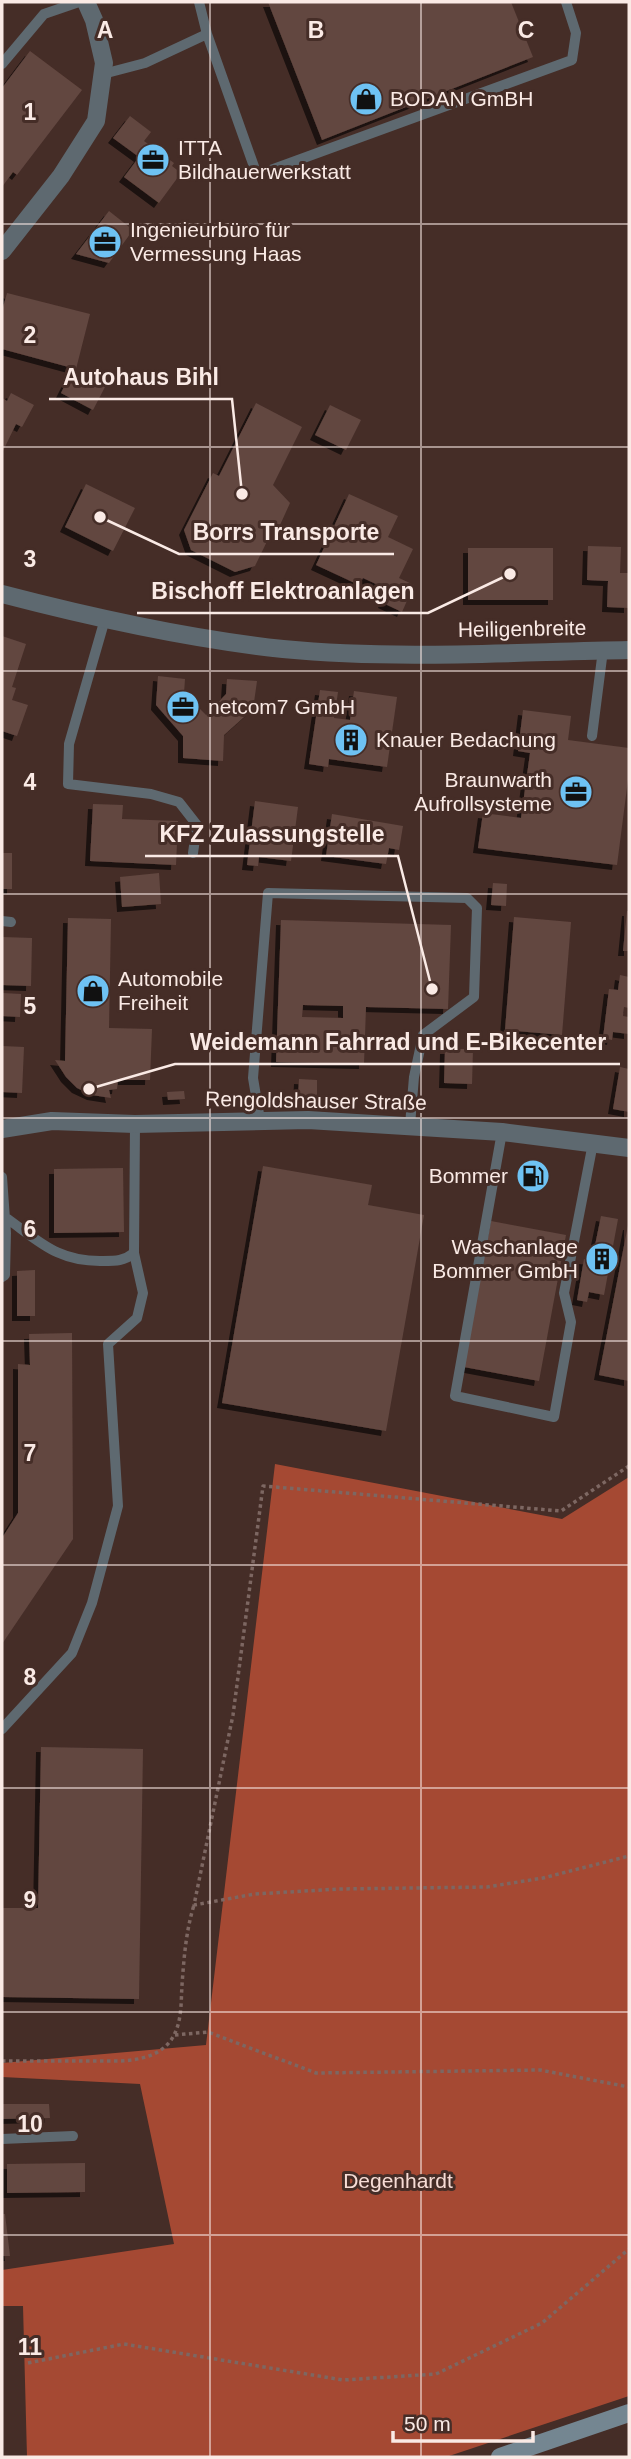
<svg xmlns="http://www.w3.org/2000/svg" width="631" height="2459" font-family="Arial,sans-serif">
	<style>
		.forest { fill: #a54933 }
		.building { fill: #624740; fill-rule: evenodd; filter: url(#shadow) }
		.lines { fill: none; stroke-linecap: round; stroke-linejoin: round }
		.path { stroke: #7d6762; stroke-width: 3.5; stroke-dasharray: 3.5 3.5; stroke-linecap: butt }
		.lane { stroke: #5e6970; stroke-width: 10 }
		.street { stroke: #5e6970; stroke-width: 18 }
		.secondary { stroke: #748691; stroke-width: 18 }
		.grid { fill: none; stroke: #faeae5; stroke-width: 2; stroke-opacity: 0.55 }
		.labels { text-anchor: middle; stroke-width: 6; stroke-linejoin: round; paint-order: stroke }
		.poi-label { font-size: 21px; fill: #faeae5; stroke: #452d27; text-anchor: start }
		.street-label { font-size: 21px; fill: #faeae5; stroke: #452d27 }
		.park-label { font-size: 21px; fill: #f7dcd5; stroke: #452d27 }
		.grid-label { font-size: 23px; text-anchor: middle; font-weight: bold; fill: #faeae5; stroke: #452d27; stroke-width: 6; stroke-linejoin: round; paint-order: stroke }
		.leader { fill: none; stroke: #faeae5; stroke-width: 2.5 }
		.callout-dot { fill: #faeae5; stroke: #452d27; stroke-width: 2.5 }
		.callout-label { font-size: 23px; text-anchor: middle; font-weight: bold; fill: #faeae5; stroke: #452d27; stroke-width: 6; stroke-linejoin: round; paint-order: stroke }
	</style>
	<defs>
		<filter id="shadow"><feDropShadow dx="-5" dy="5" stdDeviation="0" flood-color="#0009"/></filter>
	</defs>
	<rect width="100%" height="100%" fill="#452d27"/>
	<path class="forest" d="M275,1464L562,1519L629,1477V2396L446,2457H27L23,2306H2V2270L174,2244L140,2084L2,2077V2063L206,2045Z"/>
	<path class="building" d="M268,2H511L533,57L322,140Z
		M30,51L82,90L17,175L13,172L2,187V88Z
		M130,116L151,132L144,141L174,163L172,166L181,173L159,203L124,177L139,157L113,138Z
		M109,211L133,230L109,263L76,254Z
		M7,293L90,314L76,369L2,349V311Z
		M71,373L106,385L93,410L61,393Z
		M11,393L34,405L22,427L16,424L2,453V398L7,401Z
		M256,403L302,427L273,485L290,503L280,525L273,529L255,566L235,572L191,550L184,530L213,473L219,476Z
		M330,405L361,420L346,450L315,435Z
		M86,484L135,508L113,551L65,527Z
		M349,494L398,516L388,537L413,549L399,578L414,585L402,612L383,603L389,590L363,578L359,585L316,565Z
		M588,546L621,547L620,573H629V608L607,607L608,581L587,580Z
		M468,548H553V600H468Z
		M2,636L26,644L12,687L16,688L12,700L28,705L17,736L2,731Z
		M158,676L185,679L184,693L206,715L226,694L227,679L257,681L253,709L224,735L223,761L183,758V736L156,705Z
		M320,690L338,692L334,718L350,720L354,691L397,697L387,767L329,759L328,767L309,764Z
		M523,710L571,716L568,740L629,748V772L617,865L478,848L483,813L521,818L530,753L518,751Z
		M255,801L298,807L291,861L259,857L258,866L247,865Z
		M93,804L123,805L122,819L178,821L176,865L90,861Z
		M332,814L403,826L399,850L389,848L386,864L326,856Z
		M2,853H12V889H2Z
		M159,873L161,904L122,907L120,877Z
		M493,883L507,884L506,906L491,905Z
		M627,911H629V951H623Z
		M514,917L571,922L562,1035L505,1030Z
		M68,918L111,919L109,1028L152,1029L150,1080H118L117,1089L109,1090L111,1098L92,1095L77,1088L66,1077L55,1060L65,1061Z
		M281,920L451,925L448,1009L366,1007L364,1064L276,1062ZM303,1005L343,1006V1018L302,1017Z
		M2,937L32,938L31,986L2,985Z
		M620,975L629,977V1008L624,1007L623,1016L629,1017V1034L613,1032L612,1040L603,1038L609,989L618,990Z
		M2,993L21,994L20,1017L2,1016Z
		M2,1046L24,1047L22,1093L2,1092Z
		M445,1049H473L472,1084L444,1083Z
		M620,1067L629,1069V1112L613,1109Z
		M299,1079L317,1080V1097H298Z
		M184,1091L185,1099L168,1100L167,1092Z
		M263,1166L372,1185L368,1205L424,1215L386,1431L222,1403Z
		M123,1168L124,1232L54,1233V1169Z
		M601,1216L618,1219L604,1295L589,1292L587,1302L577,1300L584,1259L592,1260Z
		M491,1221L566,1235L539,1381L464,1367Z
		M628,1225H629V1381L599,1375Z
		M35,1270V1316H17V1271Z
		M72,1333L73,1539L2,1644V1538L18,1513V1364L30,1365L29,1334Z
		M41,1747L143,1749L139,1999L2,1997V1908H38Z
		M3,2104H49L50,2118L2,2119Z
		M85,2163V2192L7,2193V2164Z
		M2,2214H5L10,2256H2Z"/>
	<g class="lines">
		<path class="path" d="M629,1466L561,1511L263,1486L233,1715L194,1905L255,1894L339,1889L487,1887L543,1878L629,1856
			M175,2035L208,2032L316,2073L540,2070L629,2087
			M2,2061H121C142,2060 166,2054 175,2033C182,2018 181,2000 182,1985C184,1957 186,1931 194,1905
			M28,2363L124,2344L343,2380L436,2374L542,2323L629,2249"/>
		<path class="lane" d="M199,2L207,34L257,175L572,60L576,33L566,2
			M2,64L44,14L79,2
			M103,74L145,63L207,34
			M105,619L69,744L68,784L151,794L179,802L197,825L193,853
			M592,736L603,650
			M2,921L11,922
			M260,1120L253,1078L268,893L467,898L477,908L474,997L423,1035L414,1077L410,1125
			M502,1132L455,1396L554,1417L571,1322L564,1293L593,1143
			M2,1177L6,1233L5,1275L2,1277
			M5,1217C40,1242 58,1262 103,1261C116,1261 124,1261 134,1253L135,1124
			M2,1729L72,1653L92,1603L118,1506L108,1344L137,1318L143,1293L134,1253
			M2,2139L73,2136"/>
		<path class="street" d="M2,251L61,176L96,121L104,63L94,20L86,2
			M2,594C94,618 188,639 283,649C398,660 514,652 629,650
			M2,1129L52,1121L135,1124L308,1120L502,1132L629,1148"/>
		<path class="secondary" d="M500,2457L629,2413"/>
	</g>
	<path class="grid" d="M210,2V2457M421,2V2457M2,224H629M2,447H629M2,671H629M2,894H629M2,1118H629M2,1341H629M2,1565H629M2,1788H629M2,2012H629M2,2235H629"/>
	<defs>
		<symbol id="shop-disc" viewBox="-11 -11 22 22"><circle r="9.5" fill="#6ec2f3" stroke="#452d27"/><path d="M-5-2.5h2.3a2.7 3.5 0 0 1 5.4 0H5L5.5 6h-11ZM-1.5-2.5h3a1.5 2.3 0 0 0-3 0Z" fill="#111"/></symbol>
		<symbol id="office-disc" viewBox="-11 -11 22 22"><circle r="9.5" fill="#6ec2f3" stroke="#452d27"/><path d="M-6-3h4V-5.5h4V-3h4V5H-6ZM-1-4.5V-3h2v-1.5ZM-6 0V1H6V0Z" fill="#111"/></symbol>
		<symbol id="building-disc" viewBox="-11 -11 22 22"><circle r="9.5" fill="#6ec2f3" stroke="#452d27"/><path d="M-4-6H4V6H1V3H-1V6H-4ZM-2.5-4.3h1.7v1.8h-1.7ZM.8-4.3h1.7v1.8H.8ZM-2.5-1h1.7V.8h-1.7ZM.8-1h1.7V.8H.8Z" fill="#111"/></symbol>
		<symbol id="fuel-disc" viewBox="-11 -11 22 22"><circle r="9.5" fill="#6ec2f3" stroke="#452d27"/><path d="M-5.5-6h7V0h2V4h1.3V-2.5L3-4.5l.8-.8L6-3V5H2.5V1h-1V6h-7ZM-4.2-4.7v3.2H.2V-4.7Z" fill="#111"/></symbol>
	</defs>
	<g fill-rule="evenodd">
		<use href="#shop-disc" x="347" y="80" width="38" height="38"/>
		<use href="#office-disc" x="134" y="141" width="38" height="38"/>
		<use href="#office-disc" x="86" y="223" width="38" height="38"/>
		<use href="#office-disc" x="164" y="688" width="38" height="38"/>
		<use href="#building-disc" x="332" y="721" width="38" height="38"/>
		<use href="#office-disc" x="557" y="773" width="38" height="38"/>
		<use href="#shop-disc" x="74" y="972" width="38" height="38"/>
		<use href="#fuel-disc" x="514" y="1157" width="38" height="38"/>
		<use href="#building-disc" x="583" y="1240" width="38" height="38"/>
	</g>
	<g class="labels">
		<g class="poi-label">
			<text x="390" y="106">BODAN GmBH</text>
			<text x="178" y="155">ITTA<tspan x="178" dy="24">Bildhauerwerkstatt</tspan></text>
			<text x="130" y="237">Ingenieurbüro für<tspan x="130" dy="24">Vermessung Haas</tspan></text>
			<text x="208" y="714">netcom7 GmbH</text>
			<text x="376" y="747">Knauer Bedachung</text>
			<text x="552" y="787" text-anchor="end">Braunwarth<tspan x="552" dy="24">Aufrollsysteme</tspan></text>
			<text x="118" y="986">Automobile<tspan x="118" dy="24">Freiheit</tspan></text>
			<text x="508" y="1183" text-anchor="end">Bommer</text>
			<text x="578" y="1254" text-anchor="end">Waschanlage<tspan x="578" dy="24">Bommer GmbH</tspan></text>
		</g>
		<g class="street-label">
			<text transform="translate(522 629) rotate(-1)" y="7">Heiligenbreite</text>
			<text transform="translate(316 1101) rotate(1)" y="7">Rengoldshauser Straße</text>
		</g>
		<g class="park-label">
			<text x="398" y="2188">Degenhardt</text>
		</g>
	</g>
	<g class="grid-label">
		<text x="105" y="38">A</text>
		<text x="316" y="38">B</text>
		<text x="526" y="38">C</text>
		<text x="30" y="120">1</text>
		<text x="30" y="343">2</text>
		<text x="30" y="567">3</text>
		<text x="30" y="790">4</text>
		<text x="30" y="1014">5</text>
		<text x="30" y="1237">6</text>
		<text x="30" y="1461">7</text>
		<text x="30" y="1685">8</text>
		<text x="30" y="1908">9</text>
		<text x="30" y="2132">10</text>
		<text x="30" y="2355">11</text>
	</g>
	<path class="leader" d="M242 494L232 399H49M100 517L179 554H394M510 574L428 613H137M432 989L398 856H145M89 1089L175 1064H620"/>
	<g class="callout-dot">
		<circle cx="242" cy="494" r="7"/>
		<circle cx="100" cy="517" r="7"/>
		<circle cx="510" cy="574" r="7"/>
		<circle cx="432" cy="989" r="7"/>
		<circle cx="89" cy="1089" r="7"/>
	</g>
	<g class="callout-label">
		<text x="141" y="385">Autohaus Bihl</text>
		<text x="286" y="540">Borrs Transporte</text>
		<text x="283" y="599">Bischoff Elektroanlagen</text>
		<text x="272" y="842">KFZ Zulassungstelle</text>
		<text x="398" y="1050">Weidemann Fahrrad und E-Bikecenter</text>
	</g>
	<rect width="631" height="2459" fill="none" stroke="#faeae5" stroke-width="7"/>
	<path d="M393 2431v10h140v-10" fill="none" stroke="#faeae5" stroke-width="3.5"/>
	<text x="404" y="2431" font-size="21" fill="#faeae5" stroke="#452d27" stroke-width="5" paint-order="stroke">50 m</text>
</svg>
